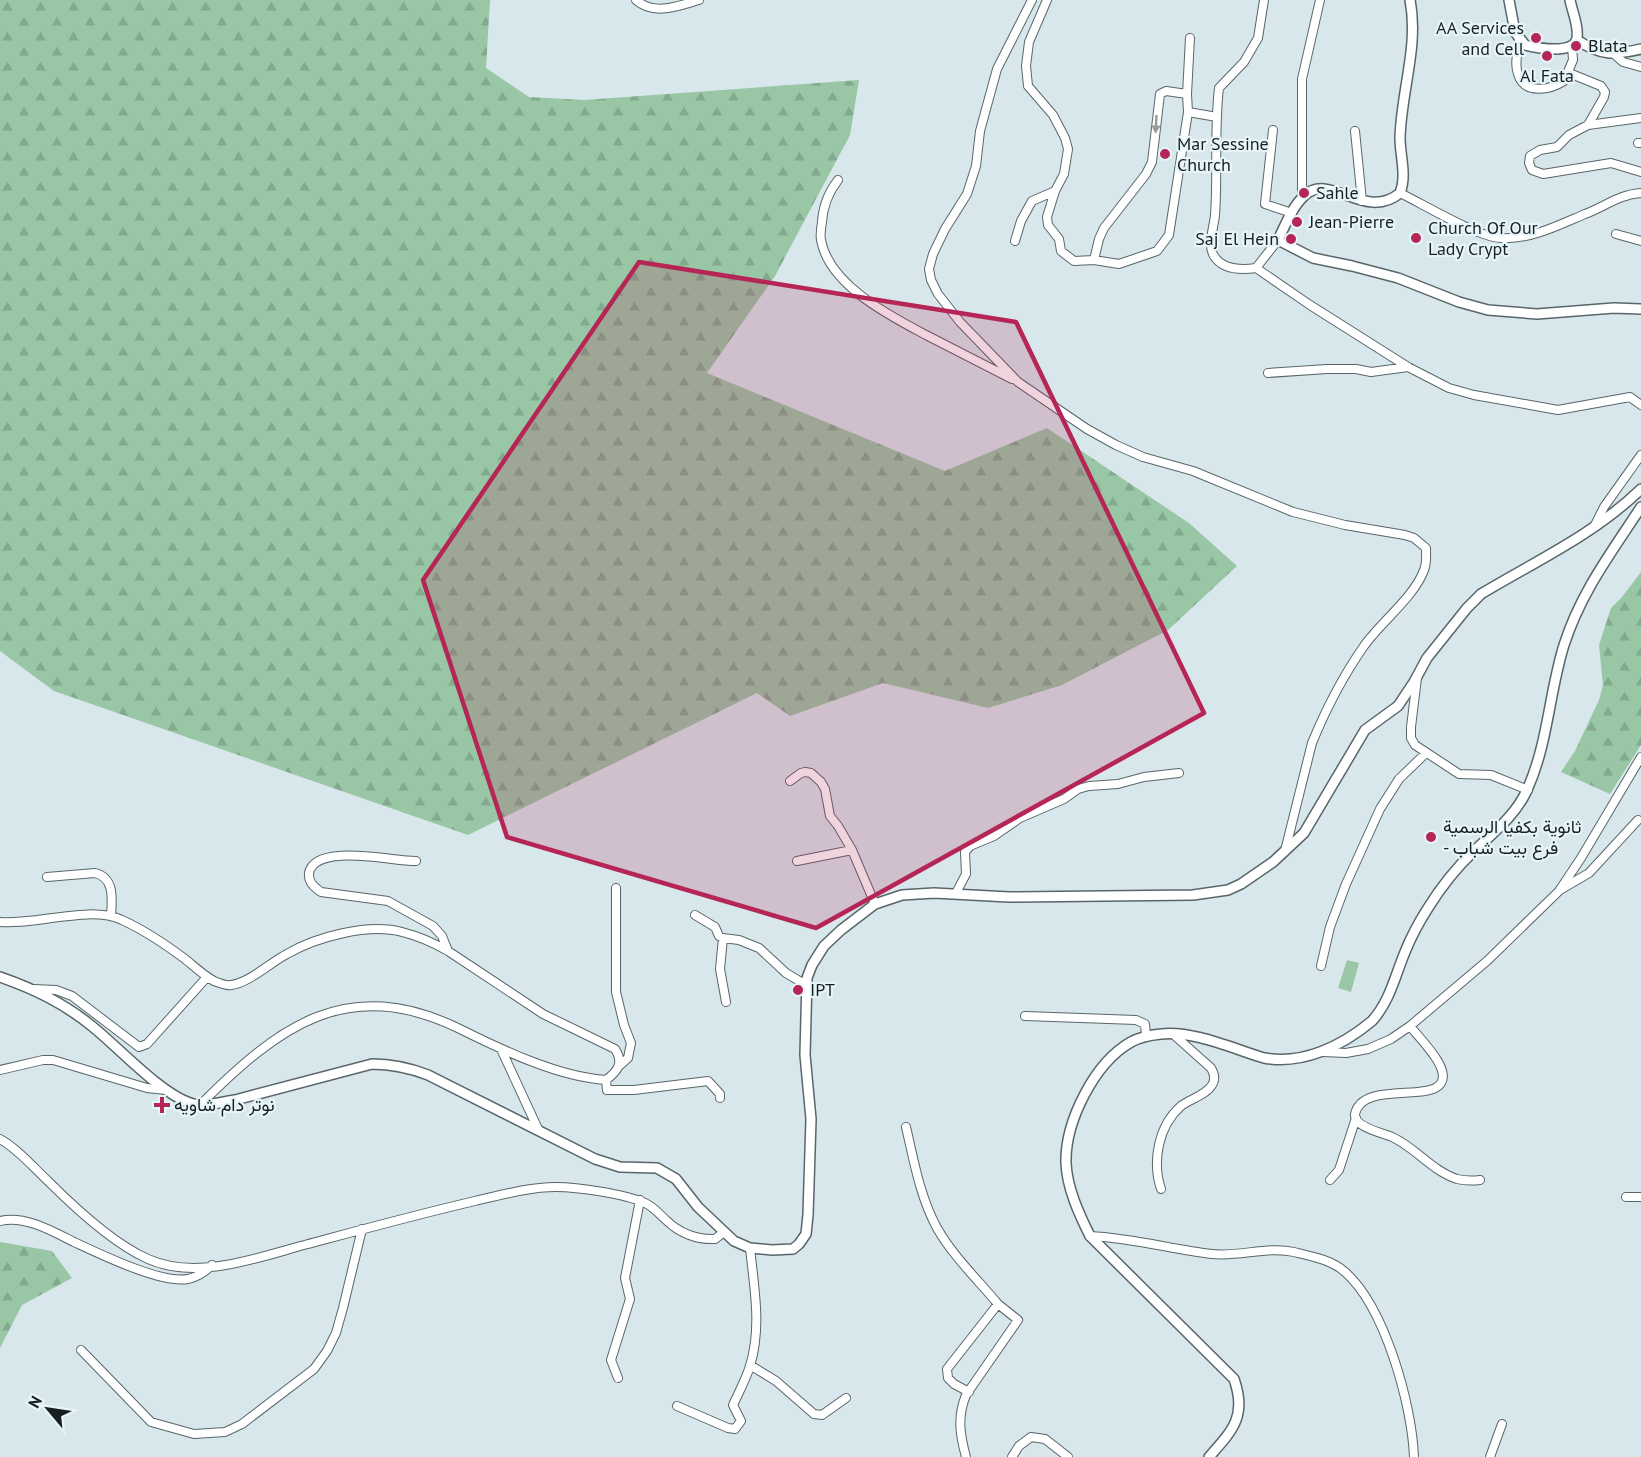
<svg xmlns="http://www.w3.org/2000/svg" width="1641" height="1457" font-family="'PT Sans',Vazirmatn,sans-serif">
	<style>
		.green { fill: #99c7a6 }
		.forest { fill: url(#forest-firs) }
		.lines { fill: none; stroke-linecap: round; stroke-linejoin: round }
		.minor-casing { stroke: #58666a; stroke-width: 10 }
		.tertiary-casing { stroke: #58666a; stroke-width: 12 }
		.minor { stroke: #fff; stroke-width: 8 }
		.tertiary { stroke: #fff; stroke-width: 9 }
		.oneway { fill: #989a9b }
		.marked { fill: #b52556; fill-opacity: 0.2; stroke: #b52556; stroke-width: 4.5; stroke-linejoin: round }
		.poi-dot { fill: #b52556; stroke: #e5f5f9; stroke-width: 2 }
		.labels { text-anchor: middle; stroke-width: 4.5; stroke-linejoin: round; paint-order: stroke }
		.poi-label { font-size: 18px; fill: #191f20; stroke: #e5f5f9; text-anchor: start }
	</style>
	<defs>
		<pattern id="forest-firs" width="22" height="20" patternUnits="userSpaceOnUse" patternTransform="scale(1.5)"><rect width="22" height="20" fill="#99c7a6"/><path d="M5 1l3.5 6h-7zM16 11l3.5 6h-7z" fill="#83aa8f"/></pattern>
	</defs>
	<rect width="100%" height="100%" fill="#d8e7eb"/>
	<path class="green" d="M1347,960L1359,963L1351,992L1338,988Z"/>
	<path class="forest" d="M0,0H490L486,68L529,97L584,100L859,80L850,135L775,276L707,373L945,471L1047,428L1189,523L1237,566L1168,630L1062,685L988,708L883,683L790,716L757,693L468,835L54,691L0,651Z
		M1641,572V745L1610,794L1561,772L1575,751L1599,700L1603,685L1599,645L1611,608L1622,597Z
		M0,1242L52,1251L72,1278L22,1305L0,1348Z"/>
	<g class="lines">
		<defs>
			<path id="minor" d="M636,0C654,16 678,6 699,0
				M1032,0L997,69L980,131L976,166L967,194L945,229L933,254L929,269L931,280L938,294L960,322L1018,382L1087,429L1116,445L1143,457L1193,471L1293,512L1345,525L1405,535L1414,538L1426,548C1426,555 1427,563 1424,570C1415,596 1380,623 1364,646C1343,676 1326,709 1312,743L1285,851
				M1047,0L1029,42L1026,66L1028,86L1053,115L1065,138L1068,149L1064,174L1055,191L1047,217L1048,225L1059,239L1061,251L1074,261L1094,260L1119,264L1157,251L1169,235L1188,112
				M1264,0L1258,38L1244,62L1219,88C1214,130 1218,173 1215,215C1214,227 1207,245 1214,256C1223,270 1242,270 1256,268L1278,240
				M1190,38L1187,94L1188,112L1217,117
				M1519,40C1518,51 1514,64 1518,74C1524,95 1550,90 1564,81L1573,60L1572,46
				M1614,54L1623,62L1641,67
				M1569,73L1601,86L1605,92L1604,97L1588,125L1569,135L1557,147L1540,150L1530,156L1529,163L1532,170L1543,174L1611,163L1641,172
				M1588,125L1641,118
				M1273,130L1265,204L1292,213
				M1355,131L1362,201
				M1638,143H1641
				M838,180C828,193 823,206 822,222C821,228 820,235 821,240C829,285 890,316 926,335C955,350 983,364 1012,379
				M1400,193C1423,204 1477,237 1501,238C1530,240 1559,225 1585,214C1604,207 1620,194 1641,193
				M1302,197V79L1320,0
				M1616,234L1641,241
				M1015,241L1021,221L1032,201L1055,191
				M1094,260L1099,239L1104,228L1146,174L1152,162L1160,94L1166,91L1187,94
				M1256,268L1310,305L1408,367L1449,388L1474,395L1558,410L1630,397L1641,405
				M1268,373L1327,369H1356L1371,372L1408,367
				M1594,527L1604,507L1641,455
				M1417,678L1411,727V738L1415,745L1459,774L1491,775L1528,790
				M790,781L801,773L805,772L811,773L821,782L825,789L830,816L838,826L852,850L875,904
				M416,861C408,861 400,860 392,859C374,857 314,847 309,873C308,882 314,887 321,892L388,901L433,926L442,936L448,951
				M797,861L852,850
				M47,877L95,873C115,878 112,899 111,916
				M616,888V992L624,1025L631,1043L628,1058L619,1066
				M1560,890L1589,873L1638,820
				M956,893L966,874L965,852L970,846L994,836L1020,818L1064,799L1078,789L1089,786L1118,784L1144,777L1179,773
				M695,915L715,927L719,936L723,938L739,940L759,948L786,973L806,985
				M0,922C36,925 91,905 122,920C144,930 165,944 185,959C194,966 203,975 214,981C219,983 226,986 231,985C249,983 271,962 287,954C316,937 368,923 402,932C418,936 434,943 448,951L543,1014L615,1049C624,1063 618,1071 606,1080C559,1077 502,1050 460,1029C347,974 279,1026 200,1105
				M723,938L720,969L726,1002
				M1321,966L1330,927L1346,884L1380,809L1399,779L1426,753
				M33,989L56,990L72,996L139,1047L147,1044L207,977
				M1025,1016L1136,1020L1145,1024L1146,1036
				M1410,1026C1419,1038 1451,1068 1441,1083C1430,1102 1362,1081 1355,1114C1353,1127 1383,1133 1392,1137C1415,1147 1432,1171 1457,1179C1465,1181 1472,1181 1480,1180
				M501,1049L538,1129
				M1323,1052L1346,1053L1368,1049L1391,1039L1410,1026L1487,961L1559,891L1581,858L1641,757
				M0,1070L43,1060H53L147,1088L166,1090
				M606,1080L607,1090H634L708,1081L720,1094V1098
				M906,1127C914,1161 920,1197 937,1228C953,1256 977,1279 998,1304
				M0,1139C18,1149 33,1167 48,1181C74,1207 114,1244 148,1259C198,1281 259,1257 308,1244C364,1229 419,1214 475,1201C501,1195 529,1187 556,1187C578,1187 625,1194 645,1203C654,1207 659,1214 666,1220C679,1233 697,1240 715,1239L724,1232
				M1330,1180L1339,1170L1356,1118
				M1161,1189C1152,1162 1158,1126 1181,1106C1190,1099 1206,1095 1212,1085C1216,1079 1214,1073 1211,1068L1173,1034
				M1626,1197H1641
				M0,1221C25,1215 52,1231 74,1242C100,1254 161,1284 188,1279C198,1277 205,1272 212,1265
				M1090,1236C1132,1238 1171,1249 1212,1254C1239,1257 1268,1246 1294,1252C1311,1256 1332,1260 1345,1272C1385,1307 1412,1405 1414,1457
				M81,1350L151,1422L194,1434L225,1432L242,1424L314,1369L327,1351L336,1333L343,1308L362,1229
				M750,1365L776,1381L814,1414L822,1415L846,1398
				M618,1378L611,1360L630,1299L625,1278L640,1200
				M677,1406L728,1428L735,1429L741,1421L733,1405C739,1392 746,1379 750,1366C762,1327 754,1287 750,1248
				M966,1457C960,1435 957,1417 966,1395L1018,1320L998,1304L947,1369L948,1378L954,1384L969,1392
				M1012,1457L1019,1446L1031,1437L1045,1439L1068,1457
				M1490,1457L1502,1424"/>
			<path id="tertiary" d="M1410,0C1419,46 1401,92 1400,138C1400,156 1407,175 1400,193C1365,222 1330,171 1304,196C1292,207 1285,226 1278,240L1313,258L1352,266L1398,278L1459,302L1488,310L1537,314L1614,308L1641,309
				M1509,0L1515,32L1525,45C1537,48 1574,55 1577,38C1579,26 1572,11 1570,0
				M1577,40C1601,56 1614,55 1641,49
				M0,977C34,989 64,1003 93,1027C119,1048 160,1093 190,1103C204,1108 221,1102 235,1100L372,1064C392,1064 410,1068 428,1075L595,1159L620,1167L657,1168L676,1179L698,1207L734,1241L750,1248L772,1250L793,1249L799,1244L806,1234L808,1215L811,1119L805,1055L807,978L812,965L824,946L841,930L875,904L902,895L934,893L1009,897L1193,895L1228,890L1241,884L1273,862L1304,833L1365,730L1398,706L1414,682L1427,658L1467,608L1481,594C1536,561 1595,534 1641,489
				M1209,1457C1233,1430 1247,1416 1234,1379L1090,1236C1079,1214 1067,1188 1066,1163C1065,1122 1094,1063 1131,1042C1140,1037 1151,1035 1161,1034C1192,1030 1234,1049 1264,1058C1303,1065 1342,1046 1372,1021C1390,1001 1395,976 1405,952C1411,937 1419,922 1428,908C1441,887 1456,868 1474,851C1493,833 1516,815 1527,790C1548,744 1549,693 1564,645C1581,592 1611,553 1641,507"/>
		</defs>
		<use href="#minor" class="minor-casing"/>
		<use href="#tertiary" class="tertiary-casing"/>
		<use href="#minor" class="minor"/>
		<use href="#tertiary" class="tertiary"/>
	</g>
	<defs><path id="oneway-solid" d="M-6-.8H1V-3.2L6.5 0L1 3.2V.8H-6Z" transform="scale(1.5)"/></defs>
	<use class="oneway" href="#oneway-solid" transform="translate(1156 124) rotate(93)"/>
	<path class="marked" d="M639,262L1016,322L1204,713L816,928L507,837L423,580Z"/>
	<g class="poi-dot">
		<circle cx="1536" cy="38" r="6"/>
		<circle cx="1576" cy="46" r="6"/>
		<circle cx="1547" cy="56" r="6"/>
		<circle cx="1165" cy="154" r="6"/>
		<circle cx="1304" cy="193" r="6"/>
		<circle cx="1297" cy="222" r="6"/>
		<circle cx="1416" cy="238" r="6"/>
		<circle cx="1291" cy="239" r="6"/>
		<circle cx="1431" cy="837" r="6"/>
		<circle cx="798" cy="990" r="6"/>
		<path d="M159 1096h6v6h6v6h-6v6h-6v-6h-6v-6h6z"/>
	</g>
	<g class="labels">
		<g class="poi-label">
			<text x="1524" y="34" text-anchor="end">AA Services<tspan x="1524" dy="21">and Cell</tspan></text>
			<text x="1588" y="52">Blata</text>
			<text x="1547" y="82" text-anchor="middle">Al Fata</text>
			<text x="1177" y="150">Mar Sessine<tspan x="1177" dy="21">Church</tspan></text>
			<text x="1316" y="199">Sahle</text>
			<text x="1309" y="228">Jean-Pierre</text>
			<text x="1428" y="234">Church Of Our<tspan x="1428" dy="21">Lady Crypt</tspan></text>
			<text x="1279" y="245" text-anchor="end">Saj El Hein</text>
			<text x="1443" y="833">ثانوية بكفيا الرسمية<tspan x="1443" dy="21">- فرع بيت شباب</tspan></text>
			<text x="810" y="996">IPT</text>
			<text x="174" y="1111">نوتر دام شاويه</text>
		</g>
	</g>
	<g transform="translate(48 1409) rotate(299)" stroke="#e5f5f9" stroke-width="4.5" paint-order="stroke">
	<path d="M0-4.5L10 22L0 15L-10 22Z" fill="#191f20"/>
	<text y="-9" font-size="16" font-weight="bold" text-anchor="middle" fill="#191f20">N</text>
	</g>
</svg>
